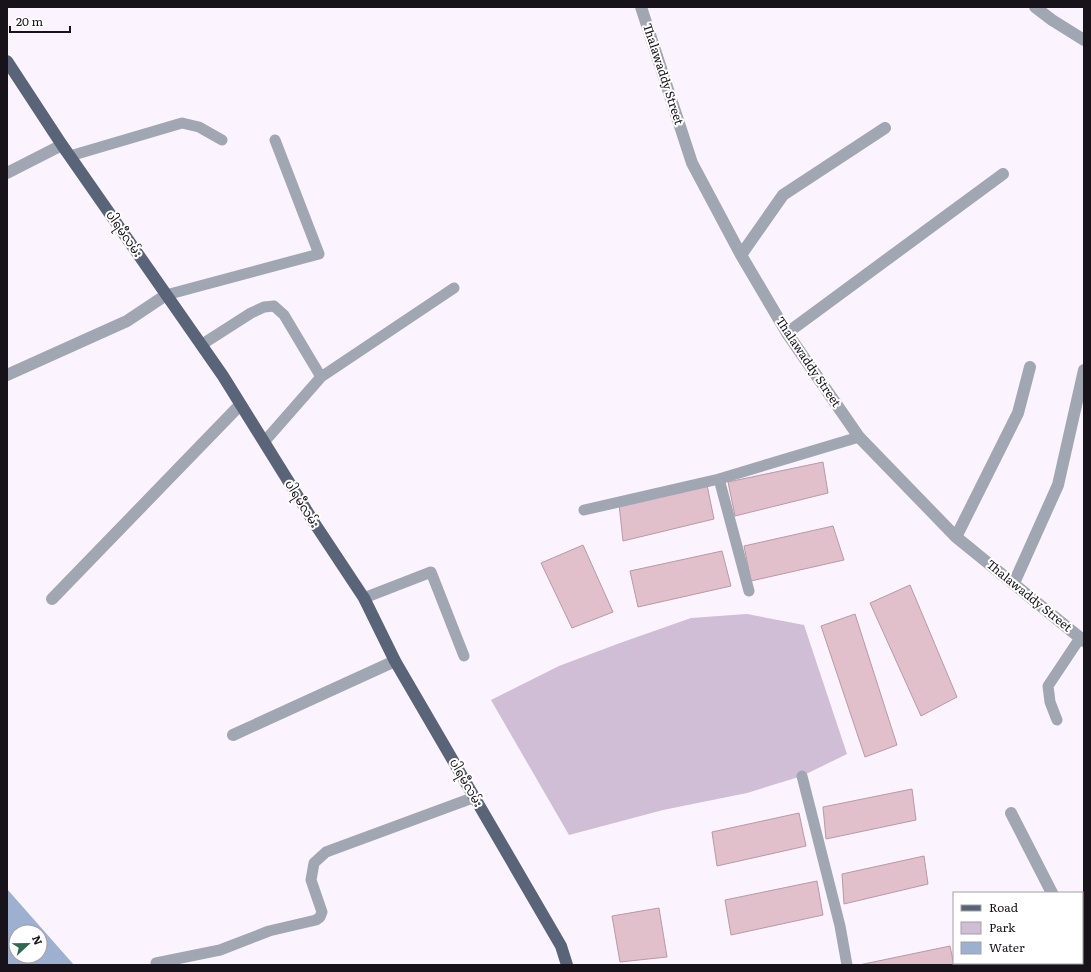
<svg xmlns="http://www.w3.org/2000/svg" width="1091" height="972" font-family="Literata,'Noto Sans Myanmar',serif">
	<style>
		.green { fill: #d0bdd6 }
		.water { fill: #9db0cf; fill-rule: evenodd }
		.building { fill: #e1bfcb; stroke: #b999a4 }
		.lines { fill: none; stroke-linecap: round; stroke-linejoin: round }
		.lane { stroke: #a0a6b2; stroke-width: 11 }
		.street { stroke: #a0a6b2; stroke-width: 12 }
		.primary { stroke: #596478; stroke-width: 12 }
		.labels { text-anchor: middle; stroke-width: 4; stroke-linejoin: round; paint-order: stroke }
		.street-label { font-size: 12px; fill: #18121a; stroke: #fff }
	</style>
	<rect width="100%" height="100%" fill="#fbf3fe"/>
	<path class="green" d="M747,614L804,625L847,754L802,776L747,793L663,810L569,835L491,700L559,666L620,643L691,618Z"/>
	<path class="water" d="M7,889L74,965H7ZM16,932H40V956H16Z"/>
	<path class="building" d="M823,462L828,493L735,516L728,482Z
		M707,485L714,519L623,541L619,504Z
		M833,526L844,560L751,581L744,546Z
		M583,545L613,612L572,628L541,563Z
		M722,551L731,586L638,607L630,571Z
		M910,585L957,697L921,716L870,603Z
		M855,614L897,745L865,757L821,626Z
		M912,789L916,820L826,839L823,807Z
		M799,813L806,846L717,866L712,832Z
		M924,856L928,884L844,904L842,874Z
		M817,881L823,915L731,935L725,900Z
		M659,908L667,957L620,962L612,916Z
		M950,946L954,965H859Z"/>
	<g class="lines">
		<path class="lane" d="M70,156L182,123L199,127L222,140
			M166,295L319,254L275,140
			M201,345L251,313L264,307L274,306L284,315L321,377L264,442
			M321,377L454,288
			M719,479L749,591
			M584,510L719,479L859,437
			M364,598L431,572L464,656
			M1057,720L1050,702L1048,686L1080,638
			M802,776L840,926L847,965
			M156,963L220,950L269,931L316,920L320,917L322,912L311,880L314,863L326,852L475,797"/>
		<path class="street" d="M641,7L692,163L741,255L787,333L859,437L956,537L1084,641
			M1035,7L1052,20L1084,40
			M7,173L62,145
			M741,255L783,195L885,128
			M787,333L1003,174
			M7,375L127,321L166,295
			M956,537L1018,413L1030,367
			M1014,583L1058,485L1084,370
			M52,599L240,405
			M233,735L395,661
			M1011,813L1052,893
			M1082,932L1084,930
			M1034,965L1037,963"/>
		<path class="primary" d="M7,61L62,145L223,376L315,524L364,598L395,661L561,946L567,965"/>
	</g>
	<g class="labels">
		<g class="street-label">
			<text transform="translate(663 74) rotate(72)" y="4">Thalawaddy Street</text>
			<text transform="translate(124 234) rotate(55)" y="4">ပါရမီလမ်း</text>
			<text transform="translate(808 362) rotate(56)" y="4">Thalawaddy Street</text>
			<text transform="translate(302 504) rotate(58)" y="4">ပါရမီလမ်း</text>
			<text transform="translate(1029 596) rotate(39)" y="4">Thalawaddy Street</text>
			<text transform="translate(466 783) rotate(60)" y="4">ပါရမီလမ်း</text>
		</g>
	</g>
	<rect width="1091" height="972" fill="none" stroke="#18121a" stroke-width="16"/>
	<rect x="953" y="892" width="130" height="72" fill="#ffffff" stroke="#a3a0a3"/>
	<rect x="961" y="905" width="20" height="6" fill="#596478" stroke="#a3a0a3"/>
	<text x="989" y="912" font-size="12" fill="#18121a">Road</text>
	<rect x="961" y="922" width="20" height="12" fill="#d0bdd6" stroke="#a3a0a3"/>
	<text x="989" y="932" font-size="12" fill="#18121a">Park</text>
	<rect x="961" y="942" width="20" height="12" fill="#9db0cf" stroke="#a3a0a3"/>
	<text x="989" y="952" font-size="12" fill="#18121a">Water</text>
	<g transform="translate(28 944) rotate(68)"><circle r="19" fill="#ffffff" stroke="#a3a0a3"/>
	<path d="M0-3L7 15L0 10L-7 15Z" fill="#2e6851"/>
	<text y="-6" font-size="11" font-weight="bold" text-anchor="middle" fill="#18121a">N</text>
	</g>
	<path d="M10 26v6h60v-6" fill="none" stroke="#18121a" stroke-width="2"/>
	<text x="16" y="26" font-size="12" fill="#18121a" stroke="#ffffff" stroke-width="3" paint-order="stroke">20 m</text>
</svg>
